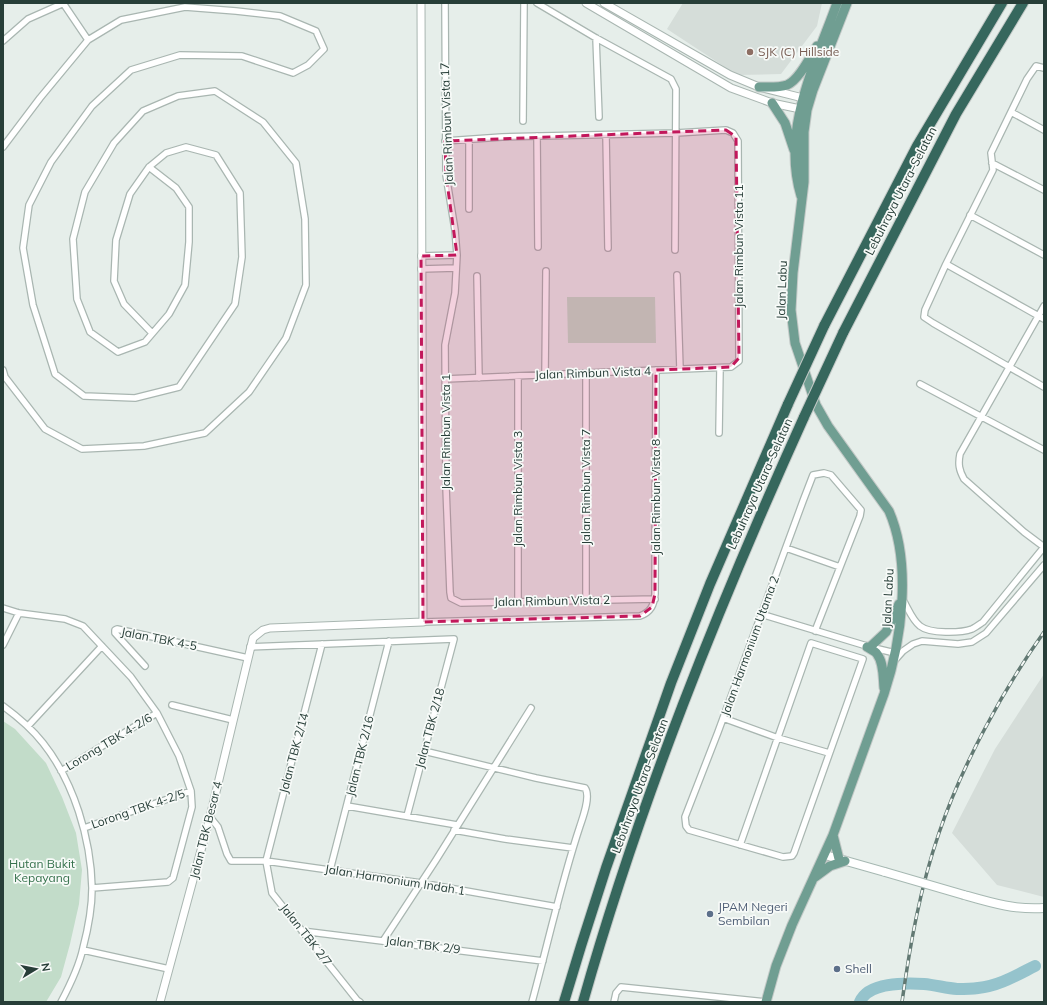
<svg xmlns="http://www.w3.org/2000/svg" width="1047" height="1005" font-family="Mulish,sans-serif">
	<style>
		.built { fill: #d5ddd9 }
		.green { fill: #c2dcc9 }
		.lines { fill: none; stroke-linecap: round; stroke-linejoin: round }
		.river { stroke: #95c3cc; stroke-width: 12 }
		.minor-casing { stroke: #a9b6b1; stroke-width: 8 }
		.tertiary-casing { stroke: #a9b6b1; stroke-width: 9 }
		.secondary-casing { stroke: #a6b8b2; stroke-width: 10 }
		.primary-casing { stroke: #c3c9c7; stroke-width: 11 }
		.motorway-casing { stroke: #c3c9c7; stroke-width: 12 }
		.minor { stroke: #fff; stroke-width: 5.5 }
		.tertiary { stroke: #fff; stroke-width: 7 }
		.secondary { stroke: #fff; stroke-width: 8 }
		.primary { stroke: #709e92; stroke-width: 9 }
		.motorway { stroke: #36675d; stroke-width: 10 }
		.rail-casing { stroke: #627973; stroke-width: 3.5 }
		.rail { stroke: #f7faf8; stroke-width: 2; stroke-dasharray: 6; stroke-linecap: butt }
		.secondary-bridge-casing { stroke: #a6b8b2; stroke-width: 10; stroke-linecap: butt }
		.motorway-bridge-casing { stroke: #c3c9c7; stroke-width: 12; stroke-linecap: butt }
		.secondary-bridge { stroke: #fff; stroke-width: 8 }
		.motorway-bridge { stroke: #36675d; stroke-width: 10 }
		.marked { fill: #c2185b; fill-opacity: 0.2; stroke: #c2185b; stroke-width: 3; stroke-dasharray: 8 5; stroke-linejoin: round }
		.education-dot { fill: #8d6e63; stroke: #f7faf8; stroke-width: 1.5 }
		.service-dot { fill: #5c6f8a; stroke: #f7faf8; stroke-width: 1.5 }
		.labels { text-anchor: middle; stroke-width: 3.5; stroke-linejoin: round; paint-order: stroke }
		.education-label { font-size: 12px; fill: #785e54; stroke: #f7faf8; text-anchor: start }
		.street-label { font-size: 12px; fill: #273e38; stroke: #f7faf8 }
		.park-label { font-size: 12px; fill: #35714c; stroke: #f7faf8 }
		.service-label { font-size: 12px; fill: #4e5e75; stroke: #f7faf8; text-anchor: start }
	</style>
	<rect width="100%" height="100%" fill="#e6eeea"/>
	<path class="built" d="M683,3H822L817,26L781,74L737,75L667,29Z
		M1044,674V897L997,885L952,833L995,749Z"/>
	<path class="green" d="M567,297H655L656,343H568Z
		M3,721L15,729L46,763L62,797L76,833L82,870L79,904L70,944L61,977L46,1002H3Z"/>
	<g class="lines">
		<path class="river" d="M860,1002C868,982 905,983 924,984C935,985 946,988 957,989C964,989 971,989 978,988C999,986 1017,975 1035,966"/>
		<defs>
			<path id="minor" d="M63,3L88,40L121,20L185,7L236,11L280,16L316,31L324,49L308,65L293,73L242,56L180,55L131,70L92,106L51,162L29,205L23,248L33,305L55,374L84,396L135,398L179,387L235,304L242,257L240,193L216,155L186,147L166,153L149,167L130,194L116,240L114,281L124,304L152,333
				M445,3L446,175L455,230L457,255L455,293L445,345L446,487L450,592L451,598L461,603L655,599
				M537,3L596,38L671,79L676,89L675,250
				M596,38L599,117
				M3,41L28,19L64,3
				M1044,68L1036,66L1027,79L991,153L993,170L946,264L925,310L924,317L933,323L1044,387
				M1011,112L1044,130
				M523,121L524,3
				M606,135L608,248
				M537,136L538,247
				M469,140V209
				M3,147L40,98L88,40
				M992,163L1044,190
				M970,215L1044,255
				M421,256L457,255
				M946,264L1044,319
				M421,269L456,268
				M677,275L680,369
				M477,276L479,378
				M1044,306L960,454C958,464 959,470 964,479L1024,532L1044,547
				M3,370L5,377L45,429L82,449L144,446L205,433L249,392L286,338L306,285L305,219L296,163L263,122L215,91L178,96L143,111L114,143L85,192L73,239L77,299L90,332L118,352L145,342L169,314L185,285L189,242V207L176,188L149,167
				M586,373V601
				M545,375L546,271
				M518,376V602
				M445,379L731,367L739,361V358L738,141L733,133L726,130L676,133L502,137L445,141
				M920,384L1044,450
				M719,433L720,368
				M786,548L840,567
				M903,600C908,608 912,620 920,626C930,634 961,633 972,629C976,627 980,624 983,622L1044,547
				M3,608L19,613L65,619L83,626L131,677L157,713L179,756L191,791L192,807L173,878L168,882L92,888
				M761,614L870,647L895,653
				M423,622L640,616C651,612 654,605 655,594L656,370
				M322,644L266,861L272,893L357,1000L360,1002
				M3,645L19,613
				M250,647L454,639L407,816
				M895,660L903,651L913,644L922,641L958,644L972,642L986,633L1044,565
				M145,666L115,633V630L117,629L248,658
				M172,705L233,720
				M3,706C18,717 32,729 43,743C74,782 91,839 92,888C92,908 88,929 83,948C79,967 70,985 61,1002
				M723,718L778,738L829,753
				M28,726L102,646
				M424,751L536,778L585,788C591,796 583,817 580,826C561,883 548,943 532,1002
				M61,771L157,713
				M347,806L457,825
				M210,817L218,827L227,854L231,861H266L421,883L557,907
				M84,828L191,791
				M454,830L505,839L573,848
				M740,845L811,643L863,659L794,853L792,856L783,857L689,830L686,826L685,817L718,732L803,501L813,475L824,473L831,475L861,510L860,516L815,631
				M330,870L389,641
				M302,931L543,961
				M383,941L436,860L531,708
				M83,950L169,969
				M614,1002L616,993L621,987L766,1002"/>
			<path id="tertiary" d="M586,3L731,88L772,103L805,110
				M604,3L730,75L759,87L807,99
				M160,1002L210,817L253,638L263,630L270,628L423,622L421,3"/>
			<path id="secondary" d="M825,855L885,872
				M964,895C992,903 1015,910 1044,908"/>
			<path id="primary" d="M759,87C768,87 778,88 787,85C799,80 810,57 817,46
				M772,103L785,123L794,150
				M801,196C781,130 815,64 837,3
				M867,647C870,649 875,651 877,654C884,663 883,678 884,688
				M870,647L886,632L899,604
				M833,835L839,859
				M815,877L830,866L845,861
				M766,1002L776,966L792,925L833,835L884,694C902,640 912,564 889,511L828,426L816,405L795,343L791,310L793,273L804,182V132L807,110L813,90L847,3"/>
			<path id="motorway" d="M824,326L917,146L1002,3
				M843,333L956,114L1023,3
				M564,1002L581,946L606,868L671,683L710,584L788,404
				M583,1002C640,801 718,607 804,417"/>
		</defs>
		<use href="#minor" class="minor-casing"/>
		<use href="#tertiary" class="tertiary-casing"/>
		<use href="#secondary" class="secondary-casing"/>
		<use href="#primary" class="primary-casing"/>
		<use href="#motorway" class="motorway-casing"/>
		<use href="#minor" class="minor"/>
		<use href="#tertiary" class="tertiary"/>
		<use href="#secondary" class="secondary"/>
		<use href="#primary" class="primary"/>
		<use href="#motorway" class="motorway"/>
		<defs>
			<path id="rail" d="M902,1002C910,945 920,888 939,833C962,765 1003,690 1044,632"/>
		</defs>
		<use href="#rail" class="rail-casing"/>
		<use href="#rail" class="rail"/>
		<defs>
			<path id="secondary-bridge" d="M885,872L964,895"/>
			<path id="motorway-bridge" d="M788,404L824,326
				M804,417L843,333"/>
		</defs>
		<use href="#secondary-bridge" class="secondary-bridge-casing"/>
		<use href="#motorway-bridge" class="motorway-bridge-casing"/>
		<use href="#secondary-bridge" class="secondary-bridge"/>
		<use href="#motorway-bridge" class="motorway-bridge"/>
	</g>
	<path class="marked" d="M726,130L736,137L739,358L731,367L656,370L655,594L652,607L640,616L423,622L421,256L457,255L446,175L445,141Z"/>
	<circle class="education-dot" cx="750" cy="52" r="4"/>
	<g class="service-dot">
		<circle cx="710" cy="914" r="4"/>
		<circle cx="837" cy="969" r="4"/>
	</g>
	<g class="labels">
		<g class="education-label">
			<text x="758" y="56">SJK (C) Hillside</text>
		</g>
		<g class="street-label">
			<text transform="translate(447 124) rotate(-92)" y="4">Jalan Rimbun Vista 17</text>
			<text transform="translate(901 191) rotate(-63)" y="4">Lebuhraya Utara–Selatan</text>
			<text transform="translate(739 246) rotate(-90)" y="4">Jalan Rimbun Vista 11</text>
			<text transform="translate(782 290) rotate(-88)" y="4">Jalan Labu</text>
			<text transform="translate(593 373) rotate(-2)" y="4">Jalan Rimbun Vista 4</text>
			<text transform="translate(446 432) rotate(-90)" y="4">Jalan Rimbun Vista 1</text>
			<text transform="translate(760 484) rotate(-66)" y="4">Lebuhraya Utara–Selatan</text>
			<text transform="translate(586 487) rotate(-90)" y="4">Jalan Rimbun Vista 7</text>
			<text transform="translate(518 489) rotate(-90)" y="4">Jalan Rimbun Vista 3</text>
			<text transform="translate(656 497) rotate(-90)" y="4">Jalan Rimbun Vista 8</text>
			<text transform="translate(888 598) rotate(-87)" y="4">Jalan Labu</text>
			<text transform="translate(552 601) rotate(-1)" y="4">Jalan Rimbun Vista 2</text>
			<text transform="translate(159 639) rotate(11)" y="4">Jalan TBK 4-5</text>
			<text transform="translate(750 646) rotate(-70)" y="4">Jalan Harmonium Utama 2</text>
			<text transform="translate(430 728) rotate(-75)" y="4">Jalan TBK 2/18</text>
			<text transform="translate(109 742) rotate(-31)" y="4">Lorong TBK 4-2/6</text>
			<text transform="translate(294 753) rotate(-75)" y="4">Jalan TBK 2/14</text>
			<text transform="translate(360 756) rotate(-76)" y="4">Jalan TBK 2/16</text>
			<text transform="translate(640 786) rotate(-70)" y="4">Lebuhraya Utara–Selatan</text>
			<text transform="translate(138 809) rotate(-19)" y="4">Lorong TBK 4-2/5</text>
			<text transform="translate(206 830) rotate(-76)" y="4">Jalan TBK Besar 4</text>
			<text transform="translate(395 880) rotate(9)" y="4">Jalan Harmonium Indah 1</text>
			<text transform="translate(306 935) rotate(52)" y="4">Jalan TBK 2/7</text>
			<text transform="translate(423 945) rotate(7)" y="4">Jalan TBK 2/9</text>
		</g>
		<g class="park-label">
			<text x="42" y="868">Hutan Bukit<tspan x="42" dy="14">Kepayang</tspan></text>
		</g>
		<g class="service-label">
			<text x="718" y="911">JPAM Negeri<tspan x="718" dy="14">Sembilan</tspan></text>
			<text x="845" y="973">Shell</text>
		</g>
	</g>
	<rect width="1047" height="1005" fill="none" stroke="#273e38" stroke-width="8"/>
	<g transform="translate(36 969) rotate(80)" stroke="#f7faf8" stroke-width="3" paint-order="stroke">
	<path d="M0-3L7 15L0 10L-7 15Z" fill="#273e38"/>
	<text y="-6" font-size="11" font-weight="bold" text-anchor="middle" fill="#273e38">N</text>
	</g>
</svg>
